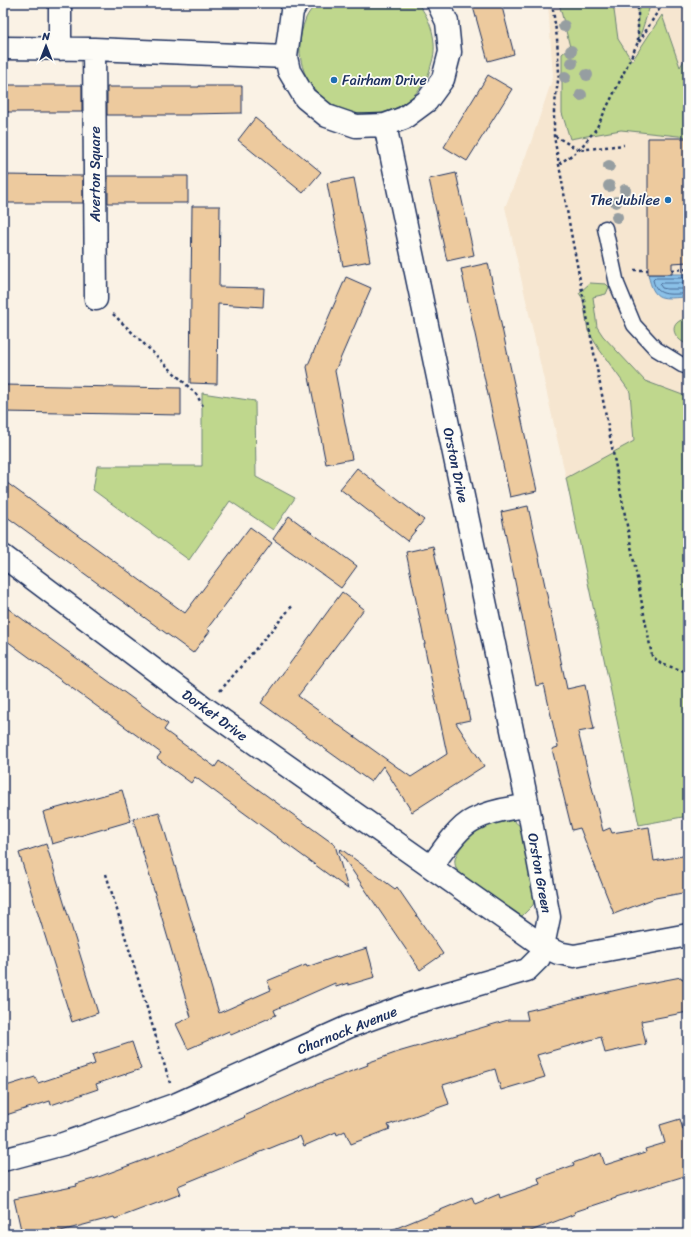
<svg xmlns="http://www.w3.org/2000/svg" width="691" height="1237" font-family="Sriracha,sans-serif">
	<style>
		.built { fill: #f6e6d0 }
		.green { fill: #bfd78d; stroke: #6d8376 }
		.water { fill: #8ac0e7; stroke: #5e86b0 }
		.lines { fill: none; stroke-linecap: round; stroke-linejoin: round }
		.shore { stroke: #476995; stroke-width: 1 }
		.building { fill: #edca9e; stroke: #1b2f5e }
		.lane-casing { stroke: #1b2f5e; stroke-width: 17 }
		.street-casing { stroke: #1b2f5e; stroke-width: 25 }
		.path { stroke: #1b2f5e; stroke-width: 2.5; stroke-dasharray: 3 3; stroke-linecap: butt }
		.lane { stroke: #fdfcf7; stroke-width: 14 }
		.street { stroke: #fdfcf7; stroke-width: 22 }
		.tree { fill: #969ea1 }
		.poi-dot { fill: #1f6fb2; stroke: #fdfcf7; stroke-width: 1.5 }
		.labels { text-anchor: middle; stroke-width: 3.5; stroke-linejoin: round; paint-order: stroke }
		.poi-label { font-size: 14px; fill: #1b2f5e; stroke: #fdfcf7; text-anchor: start }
		.street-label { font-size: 14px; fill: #1b2f5e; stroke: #fdfcf7 }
	</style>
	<rect width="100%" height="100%" fill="#faf2e5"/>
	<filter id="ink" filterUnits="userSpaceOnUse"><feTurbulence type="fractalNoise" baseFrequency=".025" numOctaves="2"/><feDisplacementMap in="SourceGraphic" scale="8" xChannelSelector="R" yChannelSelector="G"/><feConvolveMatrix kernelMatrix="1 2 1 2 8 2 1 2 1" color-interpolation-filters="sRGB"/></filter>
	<g filter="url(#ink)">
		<path class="built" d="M548,3H688V816L639,825L566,478L505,207L529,148L553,77Z"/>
		<path class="green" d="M316,3H417C431,18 438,43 432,62C430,68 429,75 426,80C380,153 273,99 306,18C308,13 313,8 316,3Z
			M559,3H613L618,39L632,61L662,15L680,67L688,54V137L621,130L570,139L562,113V54L570,47Z
			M638,3H651L638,42Z
			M590,283L606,284L609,287L606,294L593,297L597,327L603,336L645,381L688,397V816L639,825L566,478L634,441L630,392L599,349L588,331L583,299L579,293Z
			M688,318V345C672,338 667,322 688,318Z
			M202,393L255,401L256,477L295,498L273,530L230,501L189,560L93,490L97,466H202Z
			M504,820H513L521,827L535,897L533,905L522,916H518L459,874C457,870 454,865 455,859C459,845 476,830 489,825C494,823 499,822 504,820Z"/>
		<path class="water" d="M648,274H688V297C662,298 654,303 648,274Z"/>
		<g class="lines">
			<path class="shore" d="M688,278H655L653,280C657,299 673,293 688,294
				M688,283H662L660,285L662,288L667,289H688"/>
		</g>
		<path class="building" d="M472,3H501L514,54L488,61Z
			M488,75L512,89L467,161L444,147Z
			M3,85H82V112H3Z
			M199,86H242V113L190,114V115H107V87H199Z
			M255,118L321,172L303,193L238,140Z
			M648,138H688V262L672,263V274H648Z
			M456,173L474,255L447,261L429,179Z
			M3,175L83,176V203H3Z
			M108,176H188V203H108Z
			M354,178L370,261L343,266L327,183Z
			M192,206H220L219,287L264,288L263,307L218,304L217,384L190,383Z
			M488,263L537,491L510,497L461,269Z
			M346,277L371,288L335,371L352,459L326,464L307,367Z
			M3,385L181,388V415L3,412Z
			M357,468L424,520L407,541L340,489Z
			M3,480L185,613L250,527L272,543L207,629L210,631L193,653L3,514Z
			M528,506L567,689L585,685L594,729L578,732L603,831L610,828L612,833L649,827L654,861L688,855V892L655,898L614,914L580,828L572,830L552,749L558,747L544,684L536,686L501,512Z
			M289,516L357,566L341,588L273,539Z
			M433,546L470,720L456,723L484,766L412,812L383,766L371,782L261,703L342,592L364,609L298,696L411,777L447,754L424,644H425L406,552Z
			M3,605L168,724L164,730L215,767L219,761L335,845L348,889L195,777L191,783L157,758L161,753L3,638Z
			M122,790L131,821L52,844L43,812Z
			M159,812L219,1013L271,990L267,981L306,965L307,967L338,956V957L367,948L375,977L348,985V983L336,987L335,983L274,1010L276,1015L231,1035L229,1031L188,1049L176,1024L191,1017L133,819Z
			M46,844L98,1013L72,1022L19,853Z
			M341,849L395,889L397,887L443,954L420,970L339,851Z
			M681,977L682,979L688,977V1012L641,1021L646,1044L605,1053L601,1037L537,1055L545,1077L501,1090L495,1069L443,1085L449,1104L388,1125L390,1129L351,1144L345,1131L337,1135L336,1132L304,1146L300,1136L178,1186L181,1194L115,1219L114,1217L57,1232V1234H22L14,1199L77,1186L76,1184L93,1179L173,1149L245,1117L244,1116L317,1084L368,1065L367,1063L398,1052L508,1020H528L526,1011L634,986Z
			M132,1042L141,1069L96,1084L98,1089L51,1105L50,1101L3,1116V1087L35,1077L38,1083L95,1064L92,1055Z
			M680,1119L683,1130L688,1129V1175L616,1197V1198L574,1212L575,1214L523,1234H382L472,1197L475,1204L499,1194L500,1198L540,1184L538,1178L574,1165L573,1163L601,1153L605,1165L646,1152L645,1149L665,1143L660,1125Z"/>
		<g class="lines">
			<defs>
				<path id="lane" d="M605,228L617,284L634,325L656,349L682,365L688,367"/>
				<path id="street" d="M297,3L292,11L286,57L289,71L305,98L327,116L356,126L385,125L404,118L427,101L443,79L450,52L447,22L438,3
					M3,48L94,49L286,57
					M60,49V3
					M94,49L96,299
					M3,556L205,708L543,946L558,953L574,956L688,935
					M431,867C441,853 458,827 473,820C490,811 509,808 528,806
					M3,1160L63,1144L177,1104L348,1027L414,1003L527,970L539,958L543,946L549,917L528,806L385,125"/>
			</defs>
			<use href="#lane" class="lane-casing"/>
			<use href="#street" class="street-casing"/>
			<path class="path" d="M552,3L557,38L559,73L554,111V136L571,233L652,656L661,664L688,672
				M639,42L663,3
				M555,136L579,150L624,145
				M559,164L579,150L596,129L618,85L638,42V3
				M634,270H648
				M672,270L688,269
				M113,314L196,394L203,406
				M220,691L293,605
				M106,874L170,1083"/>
			<use href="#lane" class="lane"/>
			<use href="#street" class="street"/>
		</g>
		<g class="tree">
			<circle cx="564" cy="26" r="6"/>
			<circle cx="571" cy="51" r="6"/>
			<circle cx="572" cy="63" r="6"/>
			<circle cx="587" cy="75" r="6"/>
			<circle cx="565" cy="77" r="6"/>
			<circle cx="581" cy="95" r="6"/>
			<circle cx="609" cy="166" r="6"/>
			<circle cx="609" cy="186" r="6"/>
			<circle cx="625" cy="190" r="6"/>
			<circle cx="616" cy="202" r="6"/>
			<circle cx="617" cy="217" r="6"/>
		</g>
	</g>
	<g class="poi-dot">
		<circle cx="334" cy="80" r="4"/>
		<circle cx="668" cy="200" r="4"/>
	</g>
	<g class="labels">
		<g class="poi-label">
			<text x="342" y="85">Fairham Drive</text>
			<text x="660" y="205" text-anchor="end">The Jubilee</text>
		</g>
		<g class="street-label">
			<text transform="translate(95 174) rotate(-90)" y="5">Averton Square</text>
			<text transform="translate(456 465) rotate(78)" y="5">Orston Drive</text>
			<text transform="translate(215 715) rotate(36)" y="5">Dorket Drive</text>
			<text transform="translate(540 873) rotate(80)" y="5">Orston Green</text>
			<text transform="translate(347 1030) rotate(-22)" y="5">Charnock Avenue</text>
		</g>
	</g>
	<rect width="691" height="1237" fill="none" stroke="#fdfcf7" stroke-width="16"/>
	<rect x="8" y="8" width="675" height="1221" fill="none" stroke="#1b2f5e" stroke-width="1.5" filter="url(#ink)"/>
	<g transform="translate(46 46)" stroke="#fdfcf7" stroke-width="3" paint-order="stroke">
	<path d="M0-3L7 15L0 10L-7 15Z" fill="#1b2f5e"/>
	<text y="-6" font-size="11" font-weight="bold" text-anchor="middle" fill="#1b2f5e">N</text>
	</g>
</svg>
